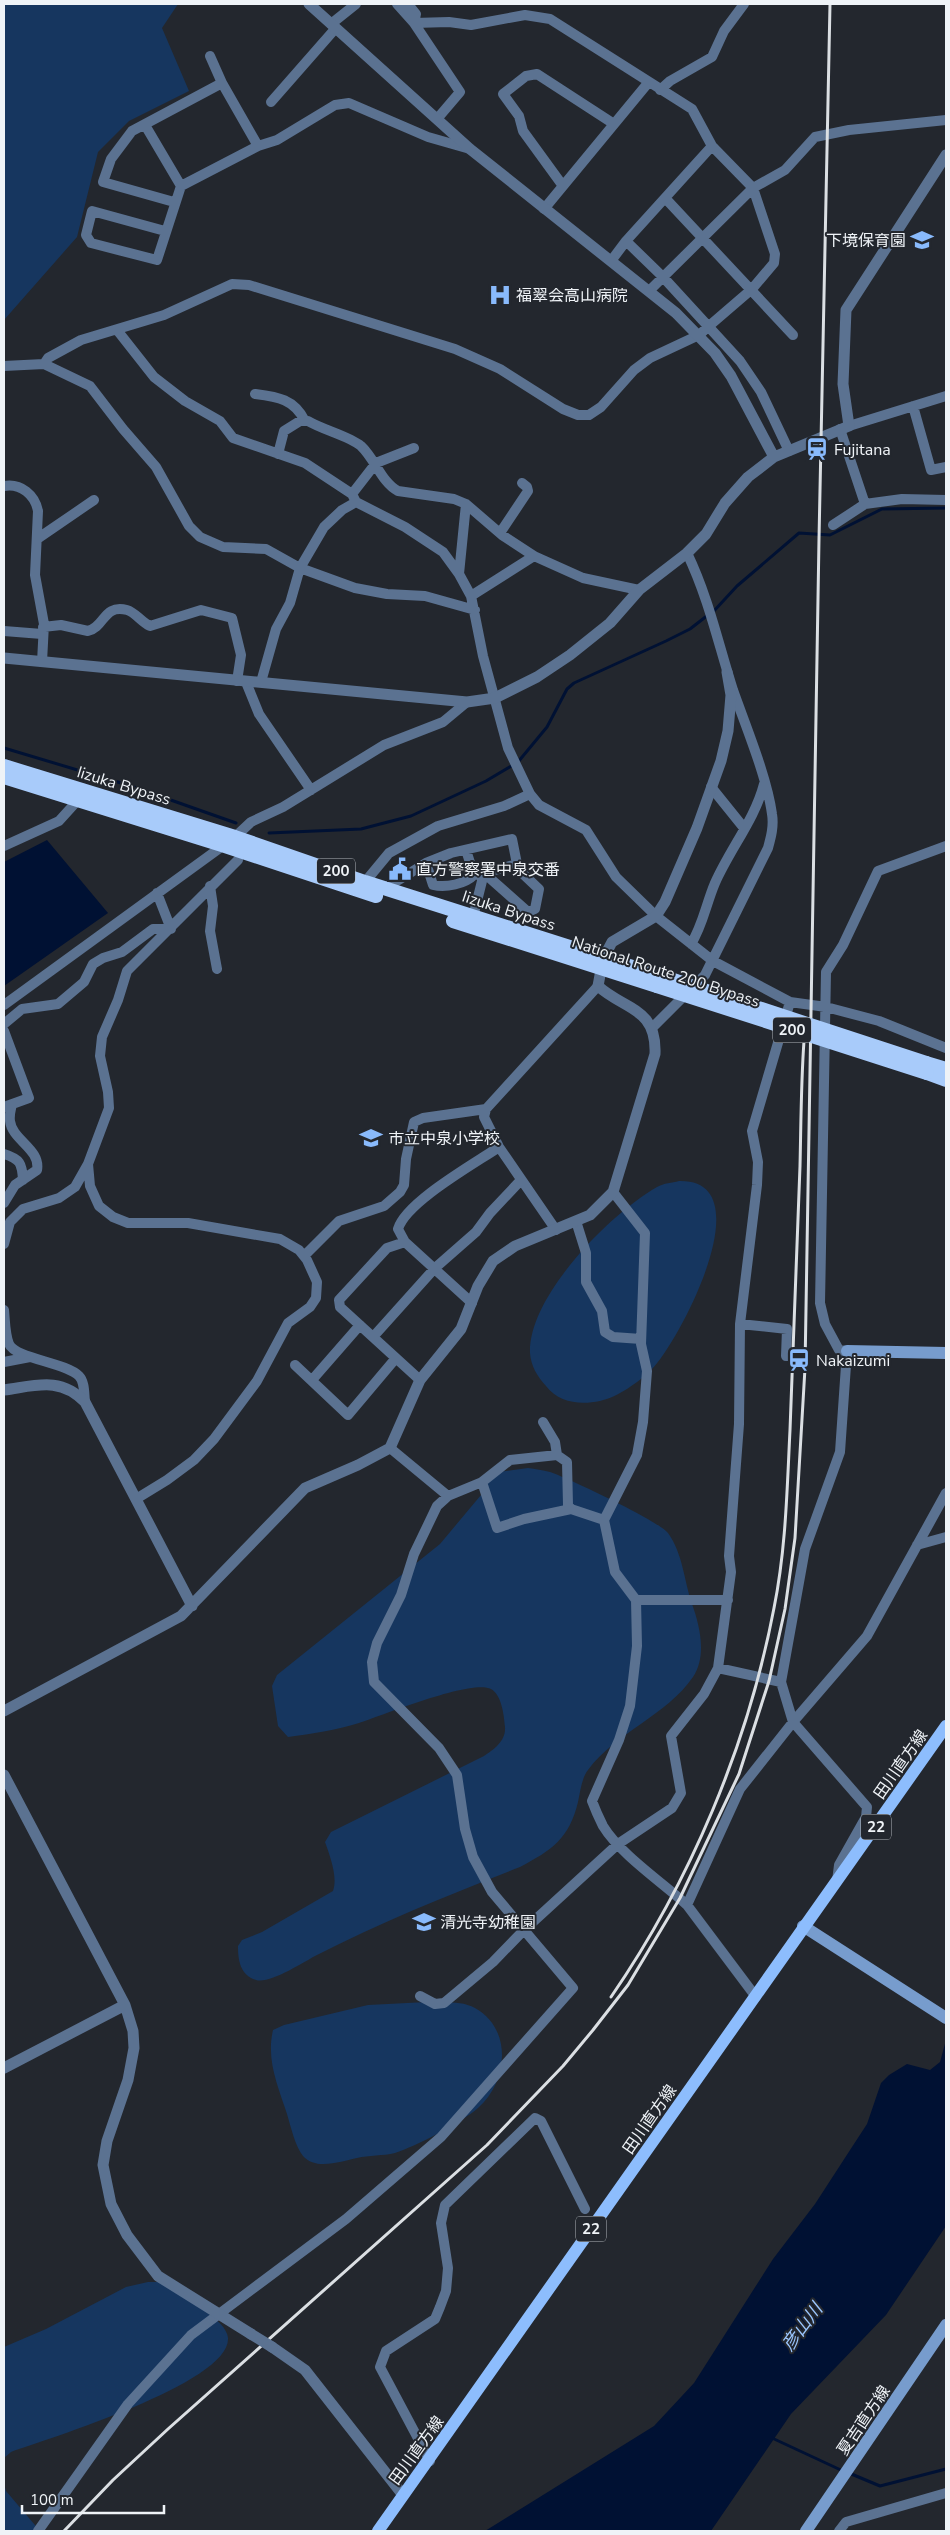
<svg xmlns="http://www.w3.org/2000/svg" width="950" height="2535" font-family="'Nunito Sans','Noto Sans JP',sans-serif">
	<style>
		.green { fill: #16365f }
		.water { fill: #013 }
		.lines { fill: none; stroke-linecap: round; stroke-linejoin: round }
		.stream { stroke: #013; stroke-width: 3 }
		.minor { stroke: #5b7291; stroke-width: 10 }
		.tertiary { stroke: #5b7291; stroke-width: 11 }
		.secondary { stroke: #779ccd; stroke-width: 12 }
		.primary { stroke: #8dbdfd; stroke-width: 12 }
		.trunk { stroke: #a8cbfa; stroke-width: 14 }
		.rail { stroke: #dbdfe3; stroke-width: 3 }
		.tertiary-bridge { stroke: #5b7291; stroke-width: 11 }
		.trunk-bridge { stroke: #a8cbfa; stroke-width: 14 }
		.labels { text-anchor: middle; stroke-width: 4; stroke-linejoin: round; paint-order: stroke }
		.shield { fill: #23272e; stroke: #b2b6bb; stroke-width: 1 }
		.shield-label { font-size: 15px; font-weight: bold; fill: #eff3f7 }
		.poi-label { font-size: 16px; fill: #eff3f7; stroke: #23272e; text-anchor: start }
		.street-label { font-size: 16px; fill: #eff3f7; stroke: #23272e }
		.water-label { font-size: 18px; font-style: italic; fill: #9bc6fe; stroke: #23272e }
	</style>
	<rect width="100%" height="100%" fill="#23272e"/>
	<path class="green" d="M4,4H178L162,28L189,91L129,121L98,152L77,237L4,320Z
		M679,1181C765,1179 679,1342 652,1369C639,1382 618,1397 600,1401C580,1405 559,1403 546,1386C537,1376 531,1366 530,1353C528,1296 611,1213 657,1187C664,1183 672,1183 679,1181Z
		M528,1468C535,1469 543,1470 550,1472C568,1478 659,1521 668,1533C683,1554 684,1580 692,1604C700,1626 707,1656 693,1677C666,1716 616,1732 588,1770C582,1777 580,1793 578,1802C569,1839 552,1850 520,1867C451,1894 381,1922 315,1956C302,1963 270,1984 256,1980C240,1975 238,1960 238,1946L242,1940L262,1932L333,1891C338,1877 330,1856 325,1842L331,1832L484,1756C494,1749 506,1741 505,1727C504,1716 502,1695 491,1689C471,1679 384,1715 359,1723C336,1730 312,1734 288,1737L278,1726L272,1686L277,1675L440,1544L481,1495L490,1478L498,1472Z
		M427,2002C443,2003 461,2000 475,2008C513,2029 508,2082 478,2108C461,2123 416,2146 395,2153C383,2156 369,2155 357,2158C342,2161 316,2171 303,2156C295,2146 291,2127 287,2114C278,2086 266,2060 273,2030L284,2025L368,2005Z
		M148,2282H159C175,2293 227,2318 228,2338C231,2383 47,2439 11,2452L4,2458V2347L46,2329L126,2287Z
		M4,2484L6,2491L40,2531H4Z"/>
	<path class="water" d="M47,840L108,913L4,986V862Z
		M946,2040V2226L886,2315L791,2414L711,2531H485L654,2426L694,2383L773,2259L815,2204L852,2147L867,2124L881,2083L889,2075L907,2064L930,2070L940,2062Z"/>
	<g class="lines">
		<path class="stream" d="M713,612L737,586L799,533L830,535L882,509L946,508
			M4,748L131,786L236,823
			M269,833L361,829L411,816L486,781L518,762L547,727L567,689L574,683L666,641L690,629L708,615
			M772,2438L843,2471
			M849,2473L880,2486L946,2469"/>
		<path class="minor" d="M397,4L414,23L460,92L437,119
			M408,4L416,14L414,23
			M331,24L356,4
			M210,56L222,83L258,146
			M660,90L670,81L712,57L724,31L744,4
			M271,102L335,29
			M145,125L181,186
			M563,186L523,131L519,116L503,94L526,76L537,74L614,124
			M666,199L793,335
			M174,202L103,182L111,159L132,131L222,83
			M544,209L648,83
			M165,231L92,211L86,235L91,243L157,260L181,186L258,146L277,140L335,105L349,103L428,137L470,149
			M626,241L663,277L740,361L761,392L789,451
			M611,261L626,241L712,146
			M649,291L753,188L785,170L815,137L849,130L946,120
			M117,330L154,377L185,401L220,421L233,438L305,463L352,494L356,502L405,527L443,552L459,574L471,596L483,656L508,748L530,794L539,805L586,830L616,877L656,916L713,961L790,1002L826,1007L879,1021L946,1048
			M44,364L48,358L81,340L164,315L232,284L249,285L455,349L500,369L563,409L578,415H589L601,407L634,370L650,358L699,335L709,326L752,289L774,263L775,254L753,188L712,146L692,109L550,19L525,15L471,25L449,22L414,23
			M4,366L44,364L90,386L123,429L156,467L189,526L200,537L223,547L266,549L300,568L355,588L387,594L425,596L475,610
			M255,394C278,397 294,399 305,421
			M913,406L931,470L946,467
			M849,426L946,396
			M840,429L865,504
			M278,454L284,431L300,421H308C323,430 349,436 361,446C375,459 382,483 398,491L454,499L466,504L502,535L534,556L583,578L639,590
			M4,486C21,483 35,495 38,511L35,575L44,624L42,662
			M352,494L376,463L414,448
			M833,525L865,504L902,499L946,500
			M500,533L528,491L527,487L522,483
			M37,539L94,500
			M459,574L466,504
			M471,596L534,556
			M43,627L61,625L88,631C105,627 103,604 127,610C135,612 141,622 150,626L201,610L232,618L241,655L237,681
			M4,631L42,634
			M246,682L259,714L311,790
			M261,682L276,629L290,603L300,568L324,527L342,510L356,502
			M711,787L744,828
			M4,846L59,821L78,800
			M466,850L474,875L484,873L528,912L535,909L539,889L519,870L517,864
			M426,863L433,885C446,888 465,884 474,875
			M365,882L389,853L438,826L504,806L530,794
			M210,886L213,906L210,931L217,969
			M384,889L426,863L451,853L512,839L517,864L484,873L473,917
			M691,944C703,925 706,904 715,883C730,849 755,819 764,784
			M4,1005L235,837L251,822L283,807L384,745L443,722L467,702
			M4,1024L22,1009L58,1004L84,982L93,964L103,958L122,952L153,929H171L157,893
			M652,1028L705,975L768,848C771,837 774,826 772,814C767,777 746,727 733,690C718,643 709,599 687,553
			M4,1031L29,1098L4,1107
			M4,1154C20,1159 22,1163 23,1180
			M88,1164L90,1186L99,1206L113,1217L128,1223H188L280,1239L299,1250L307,1260L317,1282L316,1298L310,1307L288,1323L257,1381L214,1439L194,1460L167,1480L136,1499
			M613,1192L645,1233L641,1344L647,1371L643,1422L637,1455L604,1520L615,1572L636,1600L637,1646L630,1706L619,1740L592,1801C595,1809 599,1818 603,1826C620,1854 663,1883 687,1905L756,1997
			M4,1203L15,1185L37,1170C41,1149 12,1140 10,1121C9,1115 11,1109 12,1104
			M576,1221L586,1253V1282L602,1311L605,1332L613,1337L641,1339
			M556,1230L499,1147L484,1117L486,1109L598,986
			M405,1242L387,1248L339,1300L340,1307L420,1380
			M4,1244L10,1222L23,1209L59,1198L75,1187L88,1164L109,1108L108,1092L100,1056L102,1037L118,1000L127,971L238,860
			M304,1256L339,1221L384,1206L400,1192L404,1185L406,1159L414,1122L423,1118L486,1109
			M472,1303L405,1242L398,1229C406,1202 474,1164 499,1147
			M4,1310C5,1320 5,1335 9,1344C16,1359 65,1362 79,1376C85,1382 84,1394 85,1402
			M740,1324L787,1329L786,1356H788
			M373,1337L435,1268L476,1232L490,1213L521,1180
			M4,1362L30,1357
			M295,1365L348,1415L396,1358
			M312,1380L360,1325
			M543,1422L555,1442L557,1455L567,1462L568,1505L571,1509L604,1520
			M390,1448L448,1496
			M482,1482L497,1528L524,1519L571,1509
			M917,1545L946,1537
			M636,1600H728
			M718,1668L781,1682
			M837,1881L839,1865L866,1817L867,1807L793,1722L781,1682L805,1549L840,1452L847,1351L839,1350L825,1324L820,1303L826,972L843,945L878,871L946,846
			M687,1905L740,1789L793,1722L867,1636L946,1493
			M420,1996L435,2004L444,2003L493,1962L523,1931L618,1844L672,1808L681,1793L671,1736L704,1694L718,1668L731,1572L729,1556L739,1424L740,1324L757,1185L758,1162L752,1131L790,1002
			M430,2461L380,2367L386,2351L435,2319L440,2307L446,2291L448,2268L441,2223L445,2205L535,2118L541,2121L585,2209
			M38,2531L128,2404L191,2335L346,2219L441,2137L573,1988L492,1892L473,1857L465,1829L457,1775L439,1748L374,1682L372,1662L377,1643L401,1595L414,1554L437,1506L448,1496L482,1482L510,1460L557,1455
			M839,2531L846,2522L946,2493"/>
		<path class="tertiary" d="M309,4L470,149L676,313L715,353L731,376L774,457
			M4,658L467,702L495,698L537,677L570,655L610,623L639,590L687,553L706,534L725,503L748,477L774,457L849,426L843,384L846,310L946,155
			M4,1390C35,1386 60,1376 85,1402L192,1606
			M4,1711L181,1616L305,1488L358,1465L390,1448L420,1380L461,1329L478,1286L493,1261L515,1246L590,1215L613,1192L655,1054C657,1007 624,1010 598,986L603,959L612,942L656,916L665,902L697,828L721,761L728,731L731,695L727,672
			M4,1775L125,2005L133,2031L134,2048L128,2080L107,2141L103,2165L111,2204L127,2235L158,2276L251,2334
			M4,2068L125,2005
			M272,2347L305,2370L403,2495"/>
		<path class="secondary" d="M847,1351L946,1353
			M803,1926L946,2018
			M806,2531L946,2325"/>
		<path class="primary" d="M378,2531L946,1726"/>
		<path class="trunk" d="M4,766L235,837L365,882L667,978
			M4,777L222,845L376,896
			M453,921L657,986
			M926,1063L946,1069
			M927,1073L946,1080"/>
		<path class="rail" d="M611,1997C690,1882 748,1745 774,1608C786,1549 787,1489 790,1430C794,1342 797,1254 800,1166C801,1124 801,1082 804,1041
			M64,2531L113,2480L168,2429L487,2145L563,2066L593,2030L628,1985L680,1898L739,1774L769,1681L785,1609L795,1538L805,1368L819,539L830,4"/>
		<path class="tertiary-bridge" d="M251,2334L272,2347"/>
		<path class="trunk-bridge" d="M667,978L926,1063
			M657,986L927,1073"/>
	</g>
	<defs>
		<symbol id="school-bare" viewBox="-9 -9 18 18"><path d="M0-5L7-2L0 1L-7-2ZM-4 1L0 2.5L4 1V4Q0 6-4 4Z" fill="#89bafc" stroke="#23272e" stroke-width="2.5" paint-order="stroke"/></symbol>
		<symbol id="hospital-bare" viewBox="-9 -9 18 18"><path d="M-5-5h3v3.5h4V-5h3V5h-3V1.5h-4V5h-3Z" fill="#89bafc" stroke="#23272e" stroke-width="2.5" paint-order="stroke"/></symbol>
		<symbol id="station-bare" viewBox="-9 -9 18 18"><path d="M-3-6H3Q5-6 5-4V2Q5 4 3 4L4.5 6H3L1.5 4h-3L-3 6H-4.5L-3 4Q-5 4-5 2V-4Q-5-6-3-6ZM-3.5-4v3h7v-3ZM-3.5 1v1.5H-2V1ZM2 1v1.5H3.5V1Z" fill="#89bafc" stroke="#23272e" stroke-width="2.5" paint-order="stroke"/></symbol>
		<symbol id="civic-bare" viewBox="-9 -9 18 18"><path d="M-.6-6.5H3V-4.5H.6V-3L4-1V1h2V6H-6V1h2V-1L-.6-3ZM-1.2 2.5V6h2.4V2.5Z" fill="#89bafc" stroke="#23272e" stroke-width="2.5" paint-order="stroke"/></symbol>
	</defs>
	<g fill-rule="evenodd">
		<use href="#school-bare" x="906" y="224" width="32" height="32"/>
		<use href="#hospital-bare" x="484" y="279" width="32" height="32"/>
		<use href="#station-bare" x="801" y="433" width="32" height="32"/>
		<use href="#civic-bare" x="384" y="853" width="32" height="32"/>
		<use href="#school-bare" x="355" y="1122" width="32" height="32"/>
		<use href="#station-bare" x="783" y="1344" width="32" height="32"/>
		<use href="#school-bare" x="408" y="1906" width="32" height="32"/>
	</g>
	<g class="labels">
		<g class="shield">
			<rect x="317" y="858.5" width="38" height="25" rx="4"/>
			<rect x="773" y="1017.5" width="38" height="25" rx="4"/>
			<rect x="861" y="1814.5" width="30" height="25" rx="4"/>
			<rect x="576" y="2216.5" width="30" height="25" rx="4"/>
		</g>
		<g class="shield-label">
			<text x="336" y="876">200</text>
			<text x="792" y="1035">200</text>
			<text x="876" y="1832">22</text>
			<text x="591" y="2234">22</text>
		</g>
		<g class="poi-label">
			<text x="906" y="246" text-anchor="end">下境保育園</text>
			<text x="516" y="301">福翠会高山病院</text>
			<text x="834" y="455">Fujitana</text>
			<text x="416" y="875">直方警察署中泉交番</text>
			<text x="388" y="1144">市立中泉小学校</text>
			<text x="816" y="1366">Nakaizumi</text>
			<text x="440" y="1928">清光寺幼稚園</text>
		</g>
		<g class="street-label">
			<text transform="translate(124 785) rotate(17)" y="6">Iizuka Bypass</text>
			<text transform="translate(509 910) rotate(18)" y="6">Iizuka Bypass</text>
			<text transform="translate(666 971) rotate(18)" y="6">National Route 200 Bypass</text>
			<text transform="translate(900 1764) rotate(-55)" y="6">田川直方線</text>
			<text transform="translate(649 2119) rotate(-55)" y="6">田川直方線</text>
			<text transform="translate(863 2420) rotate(-56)" y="6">夏吉直方線</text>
			<text transform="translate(416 2450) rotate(-54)" y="6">田川直方線</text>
		</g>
		<g class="water-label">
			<text transform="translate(802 2327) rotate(-53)" y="6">彦山川</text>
		</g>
	</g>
	<rect width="950" height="2535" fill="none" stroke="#eff3f7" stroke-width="10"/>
	<path d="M22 2505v8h142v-8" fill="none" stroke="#eff3f7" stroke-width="2.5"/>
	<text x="30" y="2505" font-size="15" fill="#eff3f7" stroke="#23272e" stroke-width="4" paint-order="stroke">100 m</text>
</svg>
